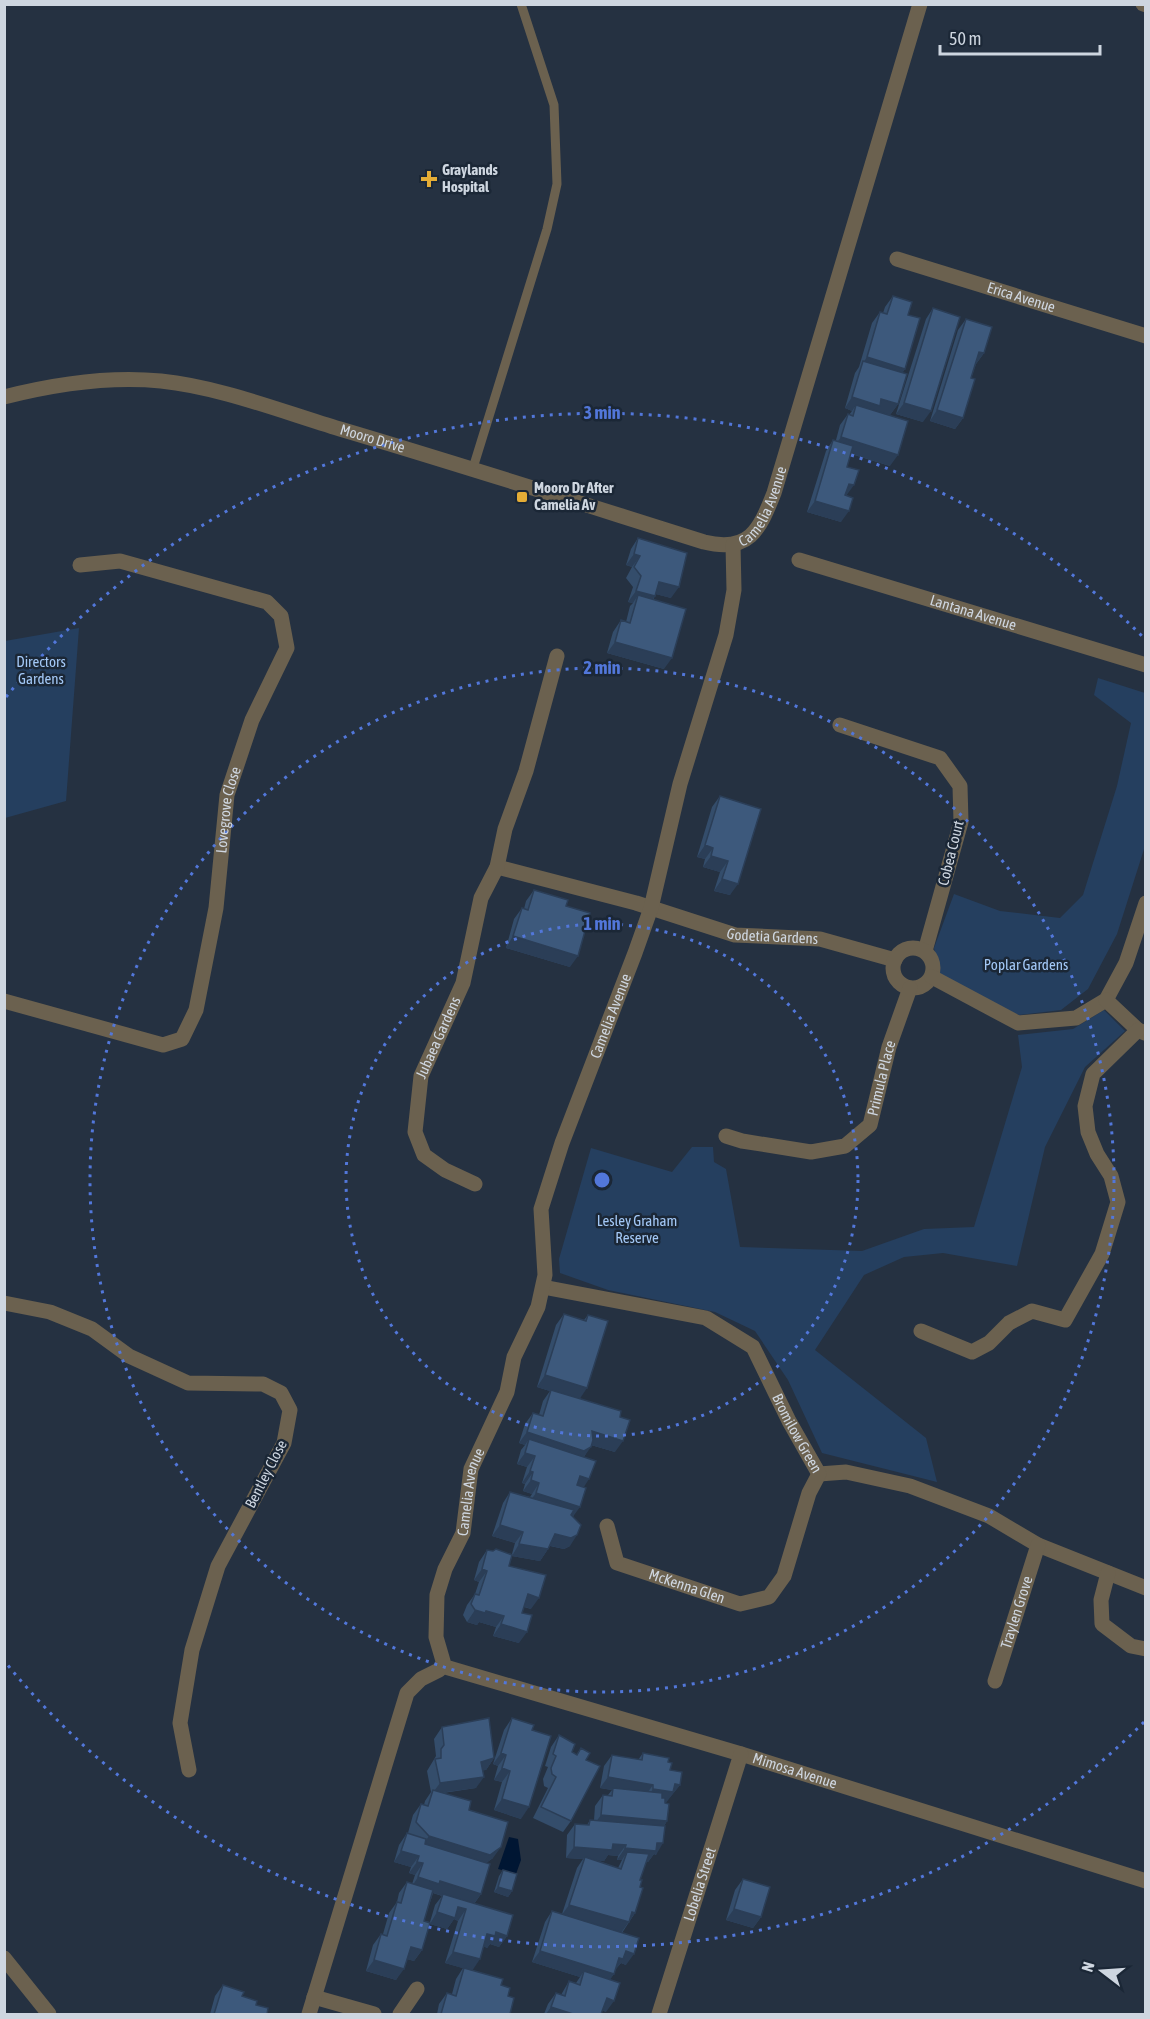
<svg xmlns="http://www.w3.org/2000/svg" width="1150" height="2019" font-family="'Asap Condensed',sans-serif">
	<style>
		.green { fill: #253f5f }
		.water { fill: #001633 }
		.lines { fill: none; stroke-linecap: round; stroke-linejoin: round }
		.lane { stroke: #6b614f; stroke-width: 9 }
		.street { stroke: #6b614f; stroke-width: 15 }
		.wall { fill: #344d6b; fill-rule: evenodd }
		.shaded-wall { fill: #2b3e57 }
		.building { fill: #3d597c; stroke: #2b3e57; stroke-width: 1.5 }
		.ring { fill: none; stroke: #5277da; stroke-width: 3; stroke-dasharray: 3 6 }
		.poi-dot { fill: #e5ad36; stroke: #1b2736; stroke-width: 2 }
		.labels { text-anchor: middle; stroke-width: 5; stroke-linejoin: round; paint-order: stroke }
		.poi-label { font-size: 15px; font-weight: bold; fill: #ced6e0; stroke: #1b2736; text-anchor: start }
		.street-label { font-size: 15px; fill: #ced6e0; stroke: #1b2736 }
		.park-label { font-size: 15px; fill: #a3c8f6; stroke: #1b2736 }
		.centre { fill: #5277da; stroke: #1b2736; stroke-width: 3 }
		.ring-label { font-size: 18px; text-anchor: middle; font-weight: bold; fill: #5277da; stroke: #1b2736; stroke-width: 5; stroke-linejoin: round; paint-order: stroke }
	</style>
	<rect width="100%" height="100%" fill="#253141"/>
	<path class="green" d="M79,628L66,801L5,818V641Z
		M1098,678L1145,693V846L1117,934L1088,989L1061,1010L1019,1015L941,982L934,948L954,894L1000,911L1060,918L1083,895L1117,786L1131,723L1094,695Z
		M1104,1010L1125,1031L1085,1067L1045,1147L1017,1266L943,1253L904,1257L864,1275L815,1350L926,1438L937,1482L822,1453L788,1380L755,1331L715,1312L608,1290L560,1273L559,1259L591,1148L672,1172L692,1147H713L714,1162L726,1169L740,1247L862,1251L924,1229L974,1227L1022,1067L1018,1035L1073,1029Z"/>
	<path class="water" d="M509,1837L518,1839L521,1860L516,1874L498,1869Z"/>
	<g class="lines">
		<path class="lane" d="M473,468L547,229L557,184L554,105L521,4"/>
		<g class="street">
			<path d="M1143,4L1146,5"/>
			<path id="s1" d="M897,259L1146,336"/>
			<path id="s2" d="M4,397C55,384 110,376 161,381C220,387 283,412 340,429C462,465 583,504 704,542C749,553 759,531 774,493L920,4"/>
			<path id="s3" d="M799,560L1146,665"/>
			<path d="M840,725L940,758L960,786L961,822L925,951"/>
			<path id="s4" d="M497,867L636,903L735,935L820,939L895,960"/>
			<circle cx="913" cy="968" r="20"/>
			<path d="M932,977L1018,1023L1076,1018L1106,1000L1126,963L1146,903"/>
			<path d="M1106,1000L1138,1030L1145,1033"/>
			<path id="s5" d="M4,1001L163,1045L182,1039L196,1010L216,908L227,795L252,720L287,648L281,616L267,602L120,561L80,565"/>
			<path id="s6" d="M726,1136L742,1141L811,1152L845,1146L870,1125L889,1047L910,988"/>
			<path id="s7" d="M475,1184L445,1170L424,1155L415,1132L421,1076L463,983L481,898L497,867L505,829L526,771L557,656"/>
			<path id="s8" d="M543,1287L706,1318L753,1347L789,1421L819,1474L846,1472L910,1486L989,1516L1038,1545L1146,1588"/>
			<path d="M4,1303L50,1312L92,1329L129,1356L188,1383L263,1384L281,1393L290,1410L284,1443L218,1566L192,1650L180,1723L189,1770"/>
			<path d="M921,1331L972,1352L989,1343L1009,1323L1032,1311L1065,1320L1102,1254L1118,1202L1111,1176L1097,1154L1088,1132L1085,1106L1093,1074L1138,1030"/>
			<path id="s9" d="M607,1526L617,1563L740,1604L769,1597L784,1576L809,1493L819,1474"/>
			<path d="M1108,1573L1101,1600L1102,1624L1131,1646L1146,1649"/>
			<path id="s10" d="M442,1666L741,1754L1146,1881"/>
			<path id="s11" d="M995,1681L1038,1545"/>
			<path d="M4,1958L49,2014"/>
			<path d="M314,1997L374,2014"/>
			<path id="s12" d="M309,2014L407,1693L421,1679L439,1670L442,1666L443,1661L436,1637L437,1595L445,1569L463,1533L471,1469L507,1392L514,1357L538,1307L545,1275L541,1209L562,1143L635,953L651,908L680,784L726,635L734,590L733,545"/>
			<path d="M400,2014L417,1989"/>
			<path id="s13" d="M659,2014L741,1754"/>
		</g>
	</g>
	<path class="wall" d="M893,296L908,315L905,369L902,373L898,404L890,415V466L851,454L847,467V496L841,522L807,512L826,451L833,440H836L840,425L848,414L849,415L852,411L845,408L855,373L859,367L872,323L880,312L883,313L885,307Z
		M933,308L923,422L896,414L926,319Z
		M966,319L984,353L976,364L971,378L963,418L955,429L930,421L958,330Z
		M638,538L671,598L656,594L653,600L664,669L607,653L613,632L621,620L626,622L630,606L633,603L628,602L633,587L626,578L632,567L626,565L631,549Z
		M720,796L761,809L730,895L714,891L720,872L703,867L705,859L697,857L712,807Z
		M534,890L566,906L570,967L506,948L514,919L522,908L524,909L526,901Z
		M564,1314L584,1320L588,1315L580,1399L620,1417L615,1452L591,1445L584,1457V1487L573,1517L570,1546L564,1549L550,1546L540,1561L512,1556L509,1566L531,1609L524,1607L522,1613L519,1643L493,1636L496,1627L479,1622L477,1625L467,1622L463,1615L467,1605L475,1594L479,1582L474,1580L479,1562L487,1550L512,1554L515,1543L492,1536L503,1503L510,1492L530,1497L532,1494L523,1491L525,1484L522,1483L527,1467L517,1464L521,1450L525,1445L519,1443L525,1424L533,1413L539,1415L543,1401L550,1391L537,1387L556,1325Z
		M512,1718L532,1730L521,1819L494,1810L502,1782L494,1780L498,1766L493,1764L504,1730Z
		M442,1727L494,1758L486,1770H483L476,1788L443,1793L469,1810L493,1858L486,1863L481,1894L474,1904L507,1936L499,1947L490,1944L487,1948L484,1946L472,1970L501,1985L508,1996L510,2014H437L439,2004L447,1993L452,1994L456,1979L463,1968L445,1963L458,1921L454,1919L447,1929L430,1924L422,1950L414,1961L407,1959L396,1980L366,1971L373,1945L381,1934H383L389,1913L397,1902L399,1893L407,1882L412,1884L415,1875L409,1873L411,1867L394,1862L399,1845L407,1833L410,1834L408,1833L413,1815L421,1804L424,1805L425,1801L431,1792L427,1771L436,1756L434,1739ZM433,1893L442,1896L435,1905L430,1922L424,1921Z
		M559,1735L572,1752L576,1755L581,1748L586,1760L571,1821L563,1832L533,1818L548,1788L544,1786L543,1779L548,1767L545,1766L551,1747Z
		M643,1753L668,1762L670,1770L680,1785L665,1803L667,1821L664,1826L656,1855L654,1854L648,1862H646L640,1880V1887L635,1913L622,1933L626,1965L621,1963L615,1970L614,1974L610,1979L606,2012L602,2010L601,2014H544L548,2004L556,1993L561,1995L569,1981L576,1983L580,1977L532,1962L545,1922L552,1911L562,1914L577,1868L583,1859L566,1858L567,1835L575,1824L587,1825L590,1820H594L595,1806L603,1795H608L612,1790L600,1788L604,1766L612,1755L638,1760ZM608,1855L618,1856L617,1860H622L618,1868L596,1860L604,1861Z
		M503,1870L512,1891L508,1897L494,1892L499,1876Z
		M743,1879L761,1917L753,1928L726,1920L735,1890Z
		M223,1985L256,2005L267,2014H210L215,1996Z"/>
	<path class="shaded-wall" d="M979,352L984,353L976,364Z
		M867,357L905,369L897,380L863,363Z
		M852,397L881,399L898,404L890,415L856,405L852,411L845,408Z
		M904,403L931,411L923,422L896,414Z
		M937,410L963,418L955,429L930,421Z
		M841,437L898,455L890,466L833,448Z
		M849,484L854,485L846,496L841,495Z
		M815,501L849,511L841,522L807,512Z
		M634,554L640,556L632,567L626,565Z
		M659,582L679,587L671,598L651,593Z
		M636,591L655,596L647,607L638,595L633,603L628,602Z
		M615,642L672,658L664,669L607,653Z
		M705,845L713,848L705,859L697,857Z
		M711,856L728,861L720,872L703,867Z
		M722,879L738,884L730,895L714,891Z
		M513,936L578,956L570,967L506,948Z
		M545,1375L587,1388L579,1400L537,1387Z
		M592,1431L623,1441L615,1452L584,1443Z
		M527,1432L591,1447L583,1458L529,1439L525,1445L519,1443Z
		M525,1453L535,1456L527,1467L517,1464Z
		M530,1471L533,1472L525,1484L522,1483Z
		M580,1476L589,1479L582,1490L572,1487Z
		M531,1480L539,1483L532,1494L523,1491Z
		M536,1493L580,1507L572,1518L528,1504Z
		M500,1525L523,1532L515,1543L492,1536Z
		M555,1534L577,1535L570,1546L564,1549L547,1545Z
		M519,1544L548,1549L540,1561L512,1556Z
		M482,1569L487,1571L479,1582L474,1580Z
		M528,1594L539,1598L531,1609L520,1605Z
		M475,1610L486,1611L504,1616L496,1627L479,1622L477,1625L467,1622Z
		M501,1624L527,1632L519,1643L493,1636Z
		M501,1753L506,1755L498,1766L493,1764Z
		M494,1758L486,1770L473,1773L481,1762Z
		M502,1768L510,1771L502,1782L494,1780Z
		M484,1777L476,1788L432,1794L440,1783Z
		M608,1777L653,1785L645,1796L613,1788L612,1790L600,1788Z
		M675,1784L680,1785L665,1804L645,1800L653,1789Z
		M502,1799L529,1807L521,1819L494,1810Z
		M601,1815L667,1821L660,1832L593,1826Z
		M429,1836L501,1847L493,1858L482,1866L421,1847Z
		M657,1843H663L656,1855L654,1854L648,1862L624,1860L627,1852L622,1860H617L625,1848Z
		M613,1844L626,1845L618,1856L608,1855L604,1861L584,1859L585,1857L583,1859L566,1858L574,1847Z
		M401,1851L419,1856L411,1867L394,1862Z
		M417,1862L423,1863L415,1875L409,1873Z
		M418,1877L440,1881L481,1894L473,1905L433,1893L411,1888Z
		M498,1887L512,1891L508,1897L494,1892Z
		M569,1905L632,1912L635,1913L621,1933L561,1916Z
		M458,1907L466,1909L458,1921L454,1919L447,1929L430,1924L437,1912Z
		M734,1909L761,1917L753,1928L726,1920Z
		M496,1932L507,1936L499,1947L490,1944L487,1948L480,1945L487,1934Z
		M411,1947L422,1950L414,1961L403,1958Z
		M540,1951L614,1974L606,1985L584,1971L580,1977L532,1962Z
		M626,1951L634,1954L626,1965L621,1963L615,1970L611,1969L619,1958Z
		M453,1952L480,1959L472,1971L445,1963Z
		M374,1960L404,1969L396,1980L366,1971Z
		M607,1998L614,2001L606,2012L599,2009Z
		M551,2007L573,2014H546Z"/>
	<path class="building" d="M893,296L912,302L908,315L920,318L905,369L867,357L880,312L887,314Z
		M933,308L960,317L931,411L904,403Z
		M966,319L992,327L984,353L979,352L971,378L975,379L963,418L937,410Z
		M863,361L907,374L898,404L881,399L880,406L852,397Z
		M856,405L908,421L898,455L841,437L848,414L853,416Z
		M833,440L853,446L847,467L859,470L854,485L849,484L845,495L853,498L849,511L815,501Z
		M638,538L687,553L679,587L659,582L655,596L636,591L641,576L634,567L640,556L634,554Z
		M638,595L686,609L672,658L615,642L621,620L630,623Z
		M720,796L761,809L738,884L722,879L728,861L711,856L713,848L705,845Z
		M534,890L568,900L566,906L590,913L578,956L513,936L522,908L528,910Z
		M564,1314L586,1321L588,1315L608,1321L587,1388L545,1375Z
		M551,1390L621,1411L620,1417L630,1420L623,1441L592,1431L593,1440L591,1447L584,1451L527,1432L533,1413L543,1416Z
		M529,1439L596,1461L589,1479L580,1476L577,1485L586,1488L580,1507L536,1493L539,1483L531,1480L533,1472L530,1471L535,1456L525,1453Z
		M510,1492L574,1510L571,1515L581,1525L577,1535L571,1538L555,1534L548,1549L519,1544L523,1532L500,1525Z
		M496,1549L512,1555L509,1566L546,1575L539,1598L528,1594L522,1613L532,1615L527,1632L501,1624L504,1616L486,1611L485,1613L475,1610L471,1604L475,1594L479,1595L487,1571L482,1569L487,1550L493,1551Z
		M489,1718L494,1758L481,1762L484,1777L440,1783L435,1759L441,1758V1749L444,1745L442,1727Z
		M512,1718L534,1725L532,1730L551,1736L529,1807L502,1799L510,1771L502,1768L506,1755L501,1753Z
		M559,1735L575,1744L572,1752L577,1755L581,1748L590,1753L586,1760L600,1766L571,1821L541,1807L556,1777L552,1774L551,1768L556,1756L553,1754Z
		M643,1753L669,1758L668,1762L672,1763L670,1770L682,1772L680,1785L675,1784L673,1792L653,1789V1785L608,1777L612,1755L642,1760Z
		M613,1788L662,1793V1798H665V1803L669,1804L667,1821L601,1815L603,1795L612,1796Z
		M433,1790L471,1801L469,1810L508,1822L501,1847L490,1855L429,1836L416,1822L421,1804L428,1806Z
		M590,1820L665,1826L663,1843H657L656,1851L625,1848L626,1845L613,1844L612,1850L574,1847L575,1824L589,1825Z
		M407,1833L426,1839L425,1844L490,1864L481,1894L440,1881L439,1884L418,1877L423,1863L417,1862L419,1856L401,1851Z
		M627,1852L649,1854L640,1880H642L640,1887L643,1888L635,1913L632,1912L629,1922L569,1905L585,1857L621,1869Z
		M503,1870L517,1874L512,1891L498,1887Z
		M743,1879L770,1887L761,1917L734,1909Z
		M407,1882L433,1890L424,1921L430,1923L422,1950L411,1947L404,1969L374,1960L381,1934L387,1936L397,1902L401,1903Z
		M443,1894L513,1915L507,1936L496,1932L495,1936L487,1934L480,1959L453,1952L466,1909L458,1907L455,1918L437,1912Z
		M552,1911L639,1938L634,1954L626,1951L623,1959L619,1958L614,1974L540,1951Z
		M464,1968L503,1979L501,1985L510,1988L508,1996L514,1998L510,2014H441L447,1993L456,1996Z
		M584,1971L620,1983L614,2001L607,1998L601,2014H573L551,2007L556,1993L565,1996L569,1981L580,1985Z
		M223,1985L244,1992L242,1996L257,2001L256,2005L268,2008L267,2014H214Z"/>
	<g class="ring">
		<circle cx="602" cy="1180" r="256"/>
		<circle cx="602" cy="1180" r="512"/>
		<path d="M1144 1722A767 767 0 0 1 6 1663M6 697A767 767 0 0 1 1144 638"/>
	</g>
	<g class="poi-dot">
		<path d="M426 170h6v6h6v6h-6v6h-6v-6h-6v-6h6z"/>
		<rect x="516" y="491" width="12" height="12" rx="3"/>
	</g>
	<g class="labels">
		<g class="poi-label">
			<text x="442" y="175">Graylands<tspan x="442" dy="17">Hospital</tspan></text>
			<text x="534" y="493">Mooro Dr After<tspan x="534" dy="17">Camelia Av</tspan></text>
		</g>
		<g class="street-label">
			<text dy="5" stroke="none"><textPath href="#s1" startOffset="130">Erica Avenue</textPath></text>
			<text dy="5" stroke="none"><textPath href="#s2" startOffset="378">Mooro Drive</textPath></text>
			<text dy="5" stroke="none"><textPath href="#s2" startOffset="806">Camelia Avenue</textPath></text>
			<text dy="5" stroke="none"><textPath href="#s3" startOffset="182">Lantana Avenue</textPath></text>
			<text dy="5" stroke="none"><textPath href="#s5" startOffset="420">Lovegrove Close</textPath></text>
			<text transform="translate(951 853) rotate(-76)" y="5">Cobea Court</text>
			<text dy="5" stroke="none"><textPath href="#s4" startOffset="285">Godetia Gardens</textPath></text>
			<text dy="5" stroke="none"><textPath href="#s12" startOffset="1065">Camelia Avenue</textPath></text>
			<text dy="5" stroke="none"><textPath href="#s7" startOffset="182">Jubaea Gardens</textPath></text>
			<text dy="5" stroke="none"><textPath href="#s6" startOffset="202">Primula Place</textPath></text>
			<text dy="5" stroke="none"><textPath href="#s8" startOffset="318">Bromilow Green</textPath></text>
			<text transform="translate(266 1474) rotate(-63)" y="5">Bentley Close</text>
			<text dy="5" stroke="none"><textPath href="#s12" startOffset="562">Camelia Avenue</textPath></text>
			<text dy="5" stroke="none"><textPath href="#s9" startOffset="112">McKenna Glen</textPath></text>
			<text dy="5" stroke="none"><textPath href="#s11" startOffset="72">Traylen Grove</textPath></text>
			<text dy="5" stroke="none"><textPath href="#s10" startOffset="368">Mimosa Avenue</textPath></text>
			<text dy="5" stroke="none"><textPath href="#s13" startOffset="136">Lobelia Street</textPath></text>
		</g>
		<g class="park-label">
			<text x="41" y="667">Directors<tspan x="41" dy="17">Gardens</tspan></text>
			<text x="1026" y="970">Poplar Gardens</text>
			<text x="637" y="1226">Lesley Graham<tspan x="637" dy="17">Reserve</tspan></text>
		</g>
	</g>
	<circle cx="602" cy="1180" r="9" class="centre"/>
	<g class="ring-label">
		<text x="602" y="419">3 min</text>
		<text x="602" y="674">2 min</text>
		<text x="602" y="930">1 min</text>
	</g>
	<rect width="1150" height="2019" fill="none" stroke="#ced6e0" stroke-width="12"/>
	<g transform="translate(1102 1971) rotate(287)" stroke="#1b2736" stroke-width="4.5" paint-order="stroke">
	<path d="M0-4.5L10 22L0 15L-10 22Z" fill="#ced6e0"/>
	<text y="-9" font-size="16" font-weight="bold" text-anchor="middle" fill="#ced6e0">N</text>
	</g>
	<path d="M940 45v9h160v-9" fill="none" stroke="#ced6e0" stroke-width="3"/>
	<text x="949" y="45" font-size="18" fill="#ced6e0" stroke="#1b2736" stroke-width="4.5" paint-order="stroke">50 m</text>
</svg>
